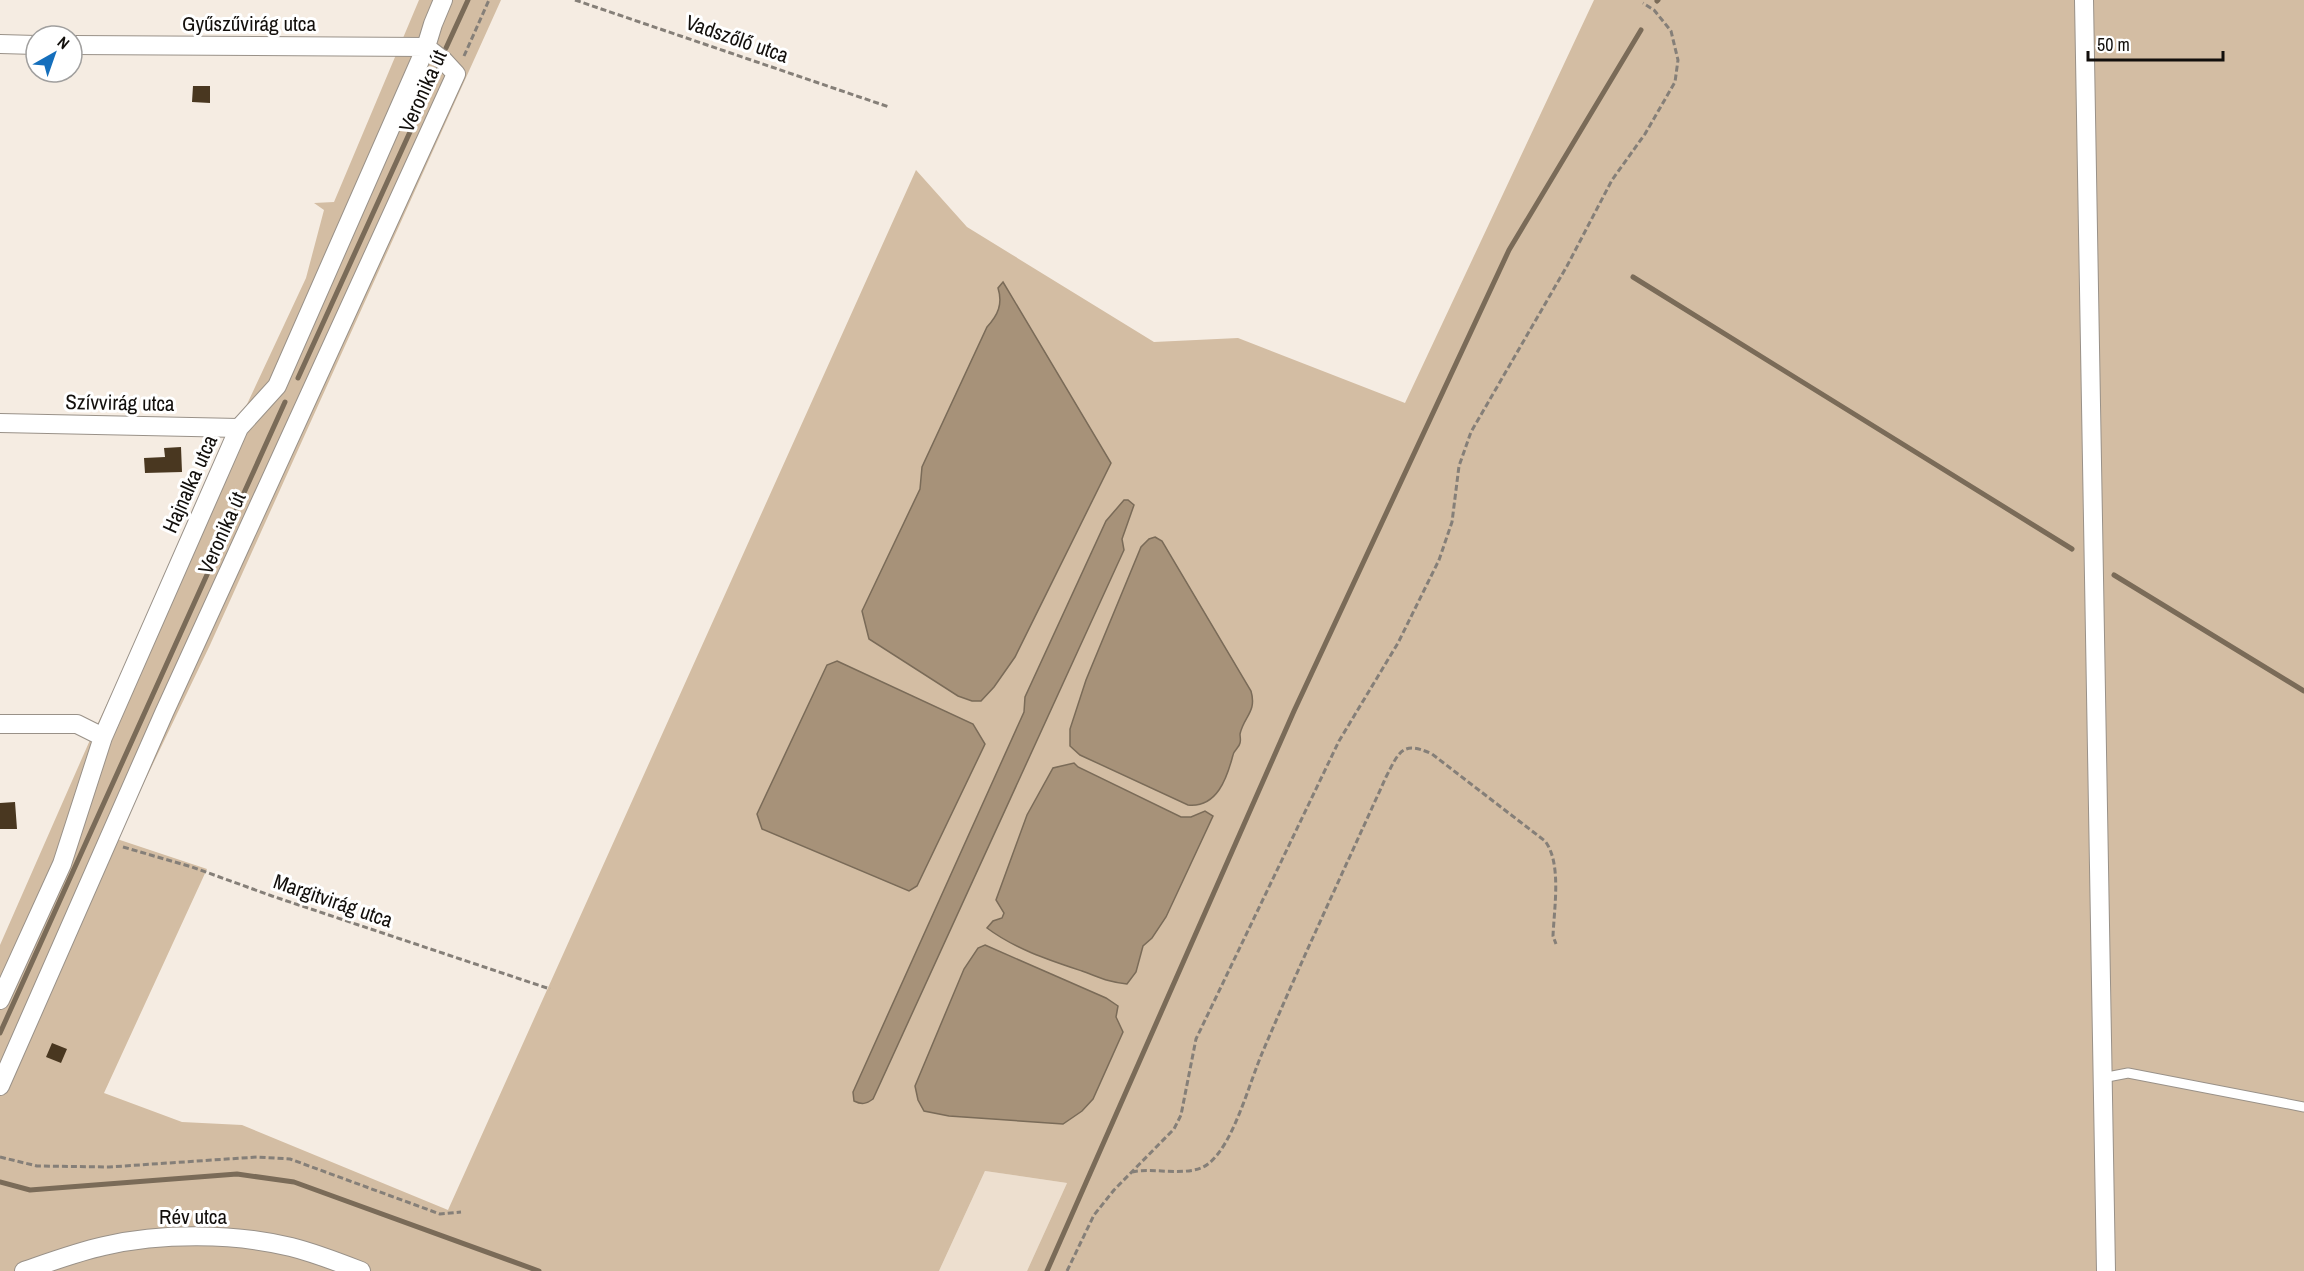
<svg xmlns="http://www.w3.org/2000/svg" width="2304" height="1271" font-family="'Archivo Narrow',sans-serif">
	<style>
		.built { fill: #eddfcf }
		.green { fill: #d3bda3 }
		.water { fill: #a79279; stroke: #7a6b58; stroke-width: 1.5 }
		.lines { fill: none; stroke-linecap: round; stroke-linejoin: round }
		.stream { stroke: #7a6b58; stroke-width: 5 }
		.building { fill: #493720 }
		.lane-casing { stroke: #999188; stroke-width: 11 }
		.street-casing { stroke: #999188; stroke-width: 20 }
		.path { stroke: #857f78; stroke-width: 3; stroke-dasharray: 6 3; stroke-linecap: butt }
		.lane { stroke: #fff; stroke-width: 9 }
		.street { stroke: #fff; stroke-width: 18 }
		.labels { text-anchor: middle; stroke-width: 6; stroke-linejoin: round; paint-order: stroke }
		.street-label { font-size: 21px; fill: #120f0c; stroke: #fff }
	</style>
	<rect width="100%" height="100%" fill="#f5ece2"/>
	<path class="built" d="M985,1171L1067,1183L1027,1271H939Z"/>
	<path class="green" d="M419,0H501L210,645L117,839L207,869L104,1093L182,1122L242,1125L448,1210L916,170L967,227L1154,342L1238,338L1405,403L1594,0H2304V1271H1027L1067,1183L985,1171L939,1271H0V945L90,740L306,278L324,210L314,203L334,202Z"/>
	<path class="water" d="M1003,282L1111,463L1015,657L994,687L981,701H972L958,696L869,639L862,611L920,489L922,467L987,327C998,315 1003,304 998,288Z
		M1124,500H1128L1134,505L1122,539L1124,550L873,1099C866,1104 862,1105 854,1101L853,1092L1024,712L1025,697L1106,521Z
		M1155,537L1162,541L1251,691C1257,712 1244,716 1240,734C1240,737 1241,740 1240,743C1239,748 1234,750 1233,755C1227,778 1217,808 1188,805L1080,755L1070,746V729L1086,680L1141,547L1149,539Z
		M837,661L973,724L985,744L917,886L909,891L762,829L757,814L827,665Z
		M1074,763L1078,767L1181,817H1191L1205,811L1213,816L1166,917L1152,938L1143,946L1136,972L1127,984C1107,982 1099,977 1082,971C1049,960 1015,949 987,928L993,921L1002,918L1004,913L996,900L1027,815L1053,768Z
		M985,945L1106,998L1118,1006L1116,1017L1123,1032L1093,1099L1082,1111L1063,1124L949,1116L924,1111L918,1100L915,1086L964,969L978,948Z"/>
	<g class="lines">
		<path class="stream" d="M1657,1L1658,0
			M446,48L468,0
			M1633,277L2072,549
			M298,378L440,66
			M2114,575L2304,691
			M0,1033L285,402
			M0,1182L30,1190L237,1174L294,1182L539,1271
			M1047,1271L1294,711L1509,250L1641,30"/>
	</g>
	<path class="building" d="M193,86H210V103L192,102Z
		M181,447L182,472L145,473L144,458L165,457L164,448Z
		M15,802L17,829H0V803Z
		M52,1043L67,1049L61,1063L46,1057Z"/>
	<g class="lines">
		<defs>
			<path id="lane" d="M2102,1078L2128,1073L2304,1107"/>
			<path id="street" d="M2084,0L2106,1271
				M0,44L36,45
				M0,423L239,428
				M0,724H77L103,737
				M0,1000L62,864L103,737L239,428L277,386L426,47L433,24L443,0
				M0,1086L164,713L456,74L444,61L426,47L72,45
				M24,1271C50,1262 77,1252 104,1246C161,1233 234,1233 291,1247C315,1253 338,1262 361,1271"/>
		</defs>
		<use href="#lane" class="lane-casing"/>
		<use href="#street" class="street-casing"/>
		<path class="path" d="M575,0L889,107
			M464,56L489,0
			M123,847L192,867L272,896L550,989
			M0,1157L37,1166L109,1167L257,1157L290,1159L440,1214L461,1212
			M1132,1172C1154,1167 1190,1178 1208,1164C1234,1144 1249,1083 1263,1051C1302,959 1345,868 1386,777C1399,752 1402,740 1432,754L1545,841C1562,863 1554,909 1553,936L1556,944
			M1067,1271L1094,1215L1114,1190L1174,1129L1181,1115L1196,1039L1339,741L1398,643L1439,560L1452,522L1459,466L1471,432L1567,266L1612,180L1645,134L1675,82L1678,60L1671,31L1654,10L1643,3"/>
		<use href="#lane" class="lane"/>
		<use href="#street" class="street"/>
	</g>
	<g class="labels">
		<g class="street-label">
			<text x="249" y="31">Gyűszűvirág utca</text>
			<text transform="translate(737 39) rotate(19)" y="7">Vadszőlő utca</text>
			<text transform="translate(423 91) rotate(-66)" y="7">Veronika út</text>
			<text transform="translate(120 403) rotate(1)" y="7">Szívvirág utca</text>
			<text transform="translate(190 484) rotate(-66)" y="7">Hajnalka utca</text>
			<text transform="translate(222 533) rotate(-66)" y="7">Veronika út</text>
			<text transform="translate(333 901) rotate(19)" y="7">Margitvirág utca</text>
			<text x="193" y="1224">Rév utca</text>
		</g>
	</g>
	<g transform="translate(54 54) rotate(40)"><circle r="28" fill="#ffffff" stroke="#a09f9e" stroke-width="1.5"/>
	<path d="M0-4.5L10 22L0 15L-10 22Z" fill="#156fbc"/>
	<text y="-9" font-size="16" font-weight="bold" text-anchor="middle" fill="#120f0c">N</text>
	</g>
	<path d="M2088 51v9h135v-9" fill="none" stroke="#120f0c" stroke-width="3"/>
	<text x="2097" y="51" font-size="18" fill="#120f0c" stroke="#ffffff" stroke-width="4.5" paint-order="stroke">50 m</text>
</svg>
